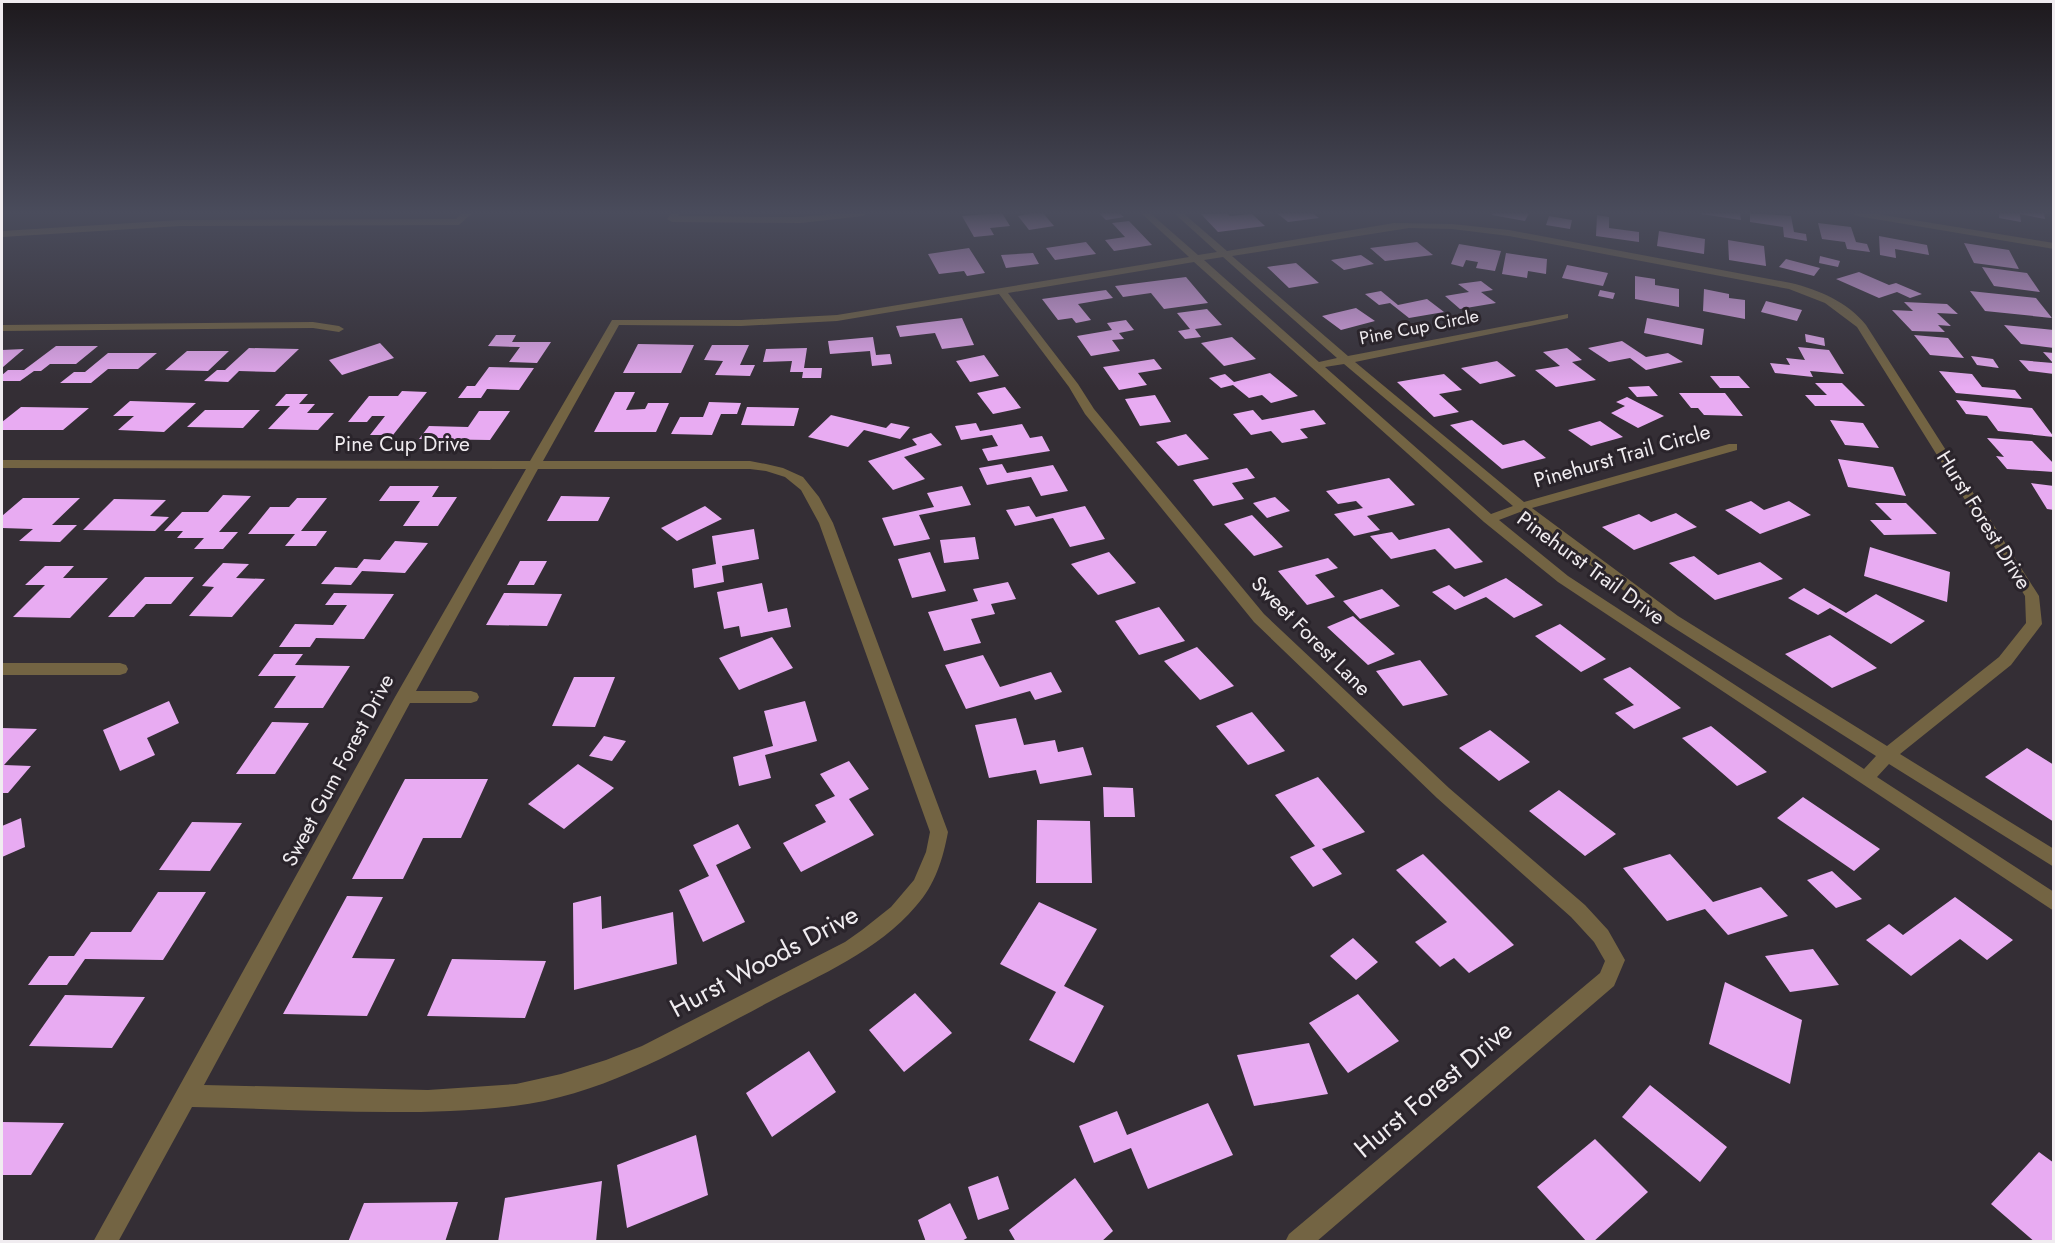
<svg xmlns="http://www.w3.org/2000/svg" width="2055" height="1243" font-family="Jost,sans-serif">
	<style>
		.building { fill: #e8abf2 }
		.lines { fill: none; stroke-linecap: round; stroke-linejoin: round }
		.minor { fill: #736443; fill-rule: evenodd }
		.labels { text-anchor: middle; stroke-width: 6; stroke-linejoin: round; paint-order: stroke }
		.far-street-label { font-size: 18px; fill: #f0ecf0; stroke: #2a242b }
		.street-label { font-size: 21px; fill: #f0ecf0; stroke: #2a242b }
		.near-street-label { font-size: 26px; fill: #f0ecf0; stroke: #2a242b }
	</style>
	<rect width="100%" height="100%" fill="#342e35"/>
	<path class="building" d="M1002,213L1010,226L990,228L994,235L974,237L962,216Z
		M1027,213H1043L1054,226L1029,230L1018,216L1029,214Z
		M1099,213H1119L1124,217L1106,220Z
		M1226,213L1230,216L1252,214L1265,226L1218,232L1201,214Z
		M1277,213H1312L1319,218L1288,222Z
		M1493,213H1529L1525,221L1492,215Z
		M1701,213H1740L1741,220L1701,214Z
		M1750,213L1791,216L1794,232L1806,234L1807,241L1784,237L1783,227L1750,222Z
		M1999,213H2044L2045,219L2020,214L2021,222L1999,218Z
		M1597,215L1609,217V228L1639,232V242L1596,236Z
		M1549,216L1572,220L1570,229L1546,225Z
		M1129,221L1152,245L1114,251L1105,240L1125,237L1112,223Z
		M1818,223L1851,227L1856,242L1867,244L1870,252L1847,249L1845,242L1822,239Z
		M1659,231L1705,239L1704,254L1657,246Z
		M1879,236L1927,245L1929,255L1895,249L1896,258L1880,255Z
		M1728,240L1764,246L1766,266L1729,260Z
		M1086,242L1096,254L1055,260L1046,248Z
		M1417,242L1433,255L1385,261L1370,248Z
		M1964,243L2009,250L2019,269L1974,263Z
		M1459,244L1501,251L1495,271L1476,268L1478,262L1466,260L1463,267L1451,264Z
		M969,248L985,273L967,276L964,271L939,274L928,254Z
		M1033,253L1039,264L1006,268L1001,255Z
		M1506,253L1547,259L1546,274L1528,271L1527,278L1502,274Z
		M1361,255L1374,264L1344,270L1331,260Z
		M1820,256L1840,261L1838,267L1819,263Z
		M1786,259L1820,268L1814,276L1779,267Z
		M1296,263L1319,283L1289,288L1267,267Z
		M1567,265L1608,273L1603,286L1562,278Z
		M1982,267L2027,273L2040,292L1994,286Z
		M1859,272L1889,285L1896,283L1922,294L1910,298L1897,292L1879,298L1836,279Z
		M1635,276L1655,279V285L1679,289V307L1635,299Z
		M1186,277L1208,303L1164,309L1151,293L1123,297L1115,286Z
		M1481,281L1493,290L1481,292L1496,303L1460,309L1445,296L1469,292L1458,284Z
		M1704,289L1729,294V298L1745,300V319L1703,311Z
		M1106,290L1113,298L1078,304L1091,320L1076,323L1072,318L1058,320L1042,299Z
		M1600,290L1615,293L1613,299L1598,296Z
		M1381,291L1398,305L1427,299L1444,312L1409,318L1390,303L1379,305L1365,294Z
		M1970,291L2036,298L2052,318L1985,311Z
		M1766,301L1802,310L1797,321L1761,312Z
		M1904,302L1947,304L1958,314L1937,313L1951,326L1938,325L1945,332L1912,331L1892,310L1913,311Z
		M1356,308L1375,321L1341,330L1322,316Z
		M1207,309L1222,325L1195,329L1201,337L1185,339L1178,331L1190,329L1177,313Z
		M962,318L974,345L942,349L935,333L900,337L896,326Z
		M1647,318L1704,329L1702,345L1644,333Z
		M1126,320L1134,330L1119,333L1124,339L1112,340L1120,351L1091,356L1077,336L1112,330L1107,323Z
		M2004,325L2054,330V348L2021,344Z
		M1805,334L1824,338L1825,346L1806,342Z
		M496,335H516L512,342H551L537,363L509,362L520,347L488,346Z
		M1914,335L1948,338L1964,358L1930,355Z
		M873,337L876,355L890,354L892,364L872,366L870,351L830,354L828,341Z
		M1232,337L1256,359L1224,366L1201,343Z
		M1622,341L1646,357L1668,353L1683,362L1646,370L1630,358L1609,362L1588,348Z
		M380,343L394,358L342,375L329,360Z
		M638,344L694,345L681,373H623Z
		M712,345H749L740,365H755L750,376L715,375L723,361L704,360Z
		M56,346H98L76,364H50L41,371H34L20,381H2V375L8,370H24Z
		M1798,347L1829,350L1844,374L1810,371L1813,377L1775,373L1770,363L1790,365L1786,358L1805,360Z
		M249,348L299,349L275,372L239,371L228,382L204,381L217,370H225Z
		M807,348L804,368H822L821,378H802L803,372H790L792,361L763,362L766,349Z
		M1567,348L1582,360L1572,362L1596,380L1556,387L1535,370L1560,366L1543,352Z
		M24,349L3,367H2V350Z
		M187,351H229L208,371L165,370Z
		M2043,352L2054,353V374L2029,371L2019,360L2053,363Z
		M108,353H157L138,369H108L91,383H60L74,372H85Z
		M984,355L999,376L970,382L956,361Z
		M1971,356L1993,359L1999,368L1977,365Z
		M1154,359L1162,369L1138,373L1147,385L1119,390L1103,367Z
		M1497,361L1516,376L1480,384L1461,368Z
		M489,367L534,368L519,390L487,389L481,398H458L467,386H475Z
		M1939,371L1972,374L1982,387L2015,390L2022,399L1956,393Z
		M1270,373L1298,396L1271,403L1262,395L1249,398L1233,385L1221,388L1209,378L1225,374L1234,382Z
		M1444,374L1462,390L1439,394L1459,412L1434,417L1397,382Z
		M1710,376H1739L1750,388H1720Z
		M1815,383H1842L1865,406H1815L1805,395H1827Z
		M1649,386L1658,396L1637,397L1628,387Z
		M1005,387L1021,408L993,414L977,393Z
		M402,391L427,392L393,435H370L385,416H372L367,422H348L369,396H398Z
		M615,392H635L626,410L645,409L648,403H669L656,432H594Z
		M1679,393H1725L1743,416L1704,415L1698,408H1691Z
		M286,394H308L299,404H315L307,413H334L318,430L268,429L290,406H275Z
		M1155,395L1171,422L1140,426L1125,399Z
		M1627,397L1664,416L1638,428L1611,413L1625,406L1616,402Z
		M1956,400L2032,408L2054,437L1998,431L1987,416L1966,414Z
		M130,401L196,403L164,432L118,430L134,416H113Z
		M709,402L741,403L737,414H721L712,435L671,434L680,417H703Z
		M21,407L89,408L63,430H2V422Z
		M747,407L799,408L794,426L741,425Z
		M205,410H260L243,428L187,427Z
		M1253,410L1262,420L1314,410L1326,424L1300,429L1308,438L1282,443L1271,431L1251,435L1233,414Z
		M479,411H510L490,440L419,439L429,426L468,427Z
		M831,415L886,428L891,423L910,427L900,439L864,430L848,447L808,437Z
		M1472,420L1503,445L1524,440L1546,458L1502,469L1450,425Z
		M1830,420L1863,423L1879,448L1845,445Z
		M1600,421L1623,437L1591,446L1568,430Z
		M976,423L980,431L1022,424L1030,438L1042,436L1050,451L988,461L982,449L998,446L992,435L961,440L955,426Z
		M931,433L942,445L904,457L925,479L893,490L868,461L917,445L912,439Z
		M1186,434L1209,459L1178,466L1156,442Z
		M1987,438L2032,441L2054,464V472L2007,469L1996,456L2004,457Z
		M1838,459L1893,467L1906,496L1848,487Z
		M1002,464L1007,473L1053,465L1068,491L1041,496L1031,477L987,485L979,468Z
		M1247,468L1255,478L1232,483L1244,499L1213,506L1193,480Z
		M1389,478L1415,505L1367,516L1380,530L1354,536L1334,514L1363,508L1356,501L1338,504L1326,491Z
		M2031,483L2054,486V510L2047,509Z
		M390,486H439L432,497H457L438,526H403L420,501H379Z
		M962,486L971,505L919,515L930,539L894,546L882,518L934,507L927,493Z
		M223,495L251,496L219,532H238L223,549H194L204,538H177L183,531H164L182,512H208Z
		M561,496L610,497L598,521H547Z
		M1275,497L1290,511L1267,518L1253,503Z
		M23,498H80L52,525H77L60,542L19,541L33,529L2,528V516Z
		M297,498H327L301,531H327L316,546H285L295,534H248L270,507H289Z
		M114,499L166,500L150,516L169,517L155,531L83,530Z
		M1751,501L1764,510L1789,501L1811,515L1760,534L1725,510Z
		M1875,503H1906L1937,534L1884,535L1870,520H1892Z
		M705,506L722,519L677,541L661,528Z
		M1029,506L1036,517L1085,506L1105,539L1070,547L1053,518L1015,526L1006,510Z
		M1676,513L1697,527L1634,550L1602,527L1639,514L1651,522Z
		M1252,515L1283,547L1254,556L1224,524Z
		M1449,528L1483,562L1455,569L1435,549L1391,559L1370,536L1392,532L1399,540Z
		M754,529L759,559L722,566L724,582L694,588L692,569L716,564L712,536Z
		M975,537L979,559L944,563L940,540Z
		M395,541L428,543L405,573L362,571L351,585L321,584L335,567L357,568L364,559L380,560Z
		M1870,547L1950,572L1947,602L1864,576Z
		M930,552L946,591L912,598L898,559Z
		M1109,552L1136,583L1098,595L1071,564Z
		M1694,556L1718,575L1760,562L1783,579L1715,600L1669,563Z
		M1328,558L1338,568L1315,575L1335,597L1307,605L1278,571Z
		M520,561H547L534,585H507Z
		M223,563L249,564L236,578L265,579L232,617L189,616L214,587L202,586Z
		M45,566H74L63,578H108L70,618L13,617L45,585H25Z
		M145,577H194L171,604H146L134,617H108Z
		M1506,578L1543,605L1514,618L1486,597L1455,610L1432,592L1449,585L1464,597Z
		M1008,582L1016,599L991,604L995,614L971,619L981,643L944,651L928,612L978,601L973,589Z
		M762,583L768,612L787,608L791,627L741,637L739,626L724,629L717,592Z
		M1804,588L1846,613L1876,594L1925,621L1891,644L1830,608L1818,615L1788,598Z
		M1382,589L1400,606L1360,619L1343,601Z
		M334,593L394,594L364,639L316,638L310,647H279L295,624L333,625L347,605H325Z
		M504,593L562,594L547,626L486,625Z
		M1159,607L1185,641L1139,655L1115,621Z
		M1353,616L1395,654L1368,665L1327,627Z
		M1560,624L1606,659L1581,672L1535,636Z
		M1830,635L1877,668L1832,688L1785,654Z
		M772,637L793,668L739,690L719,658Z
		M1197,647L1234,686L1200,700L1164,661Z
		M274,654H303L295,665L350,666L323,708H274L296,676H258Z
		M983,655L1000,687L1051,672L1062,692L1035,700L1030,691L966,709L945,665Z
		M1420,660L1448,695L1403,706L1376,671Z
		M1630,667L1681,708L1634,729L1615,713L1634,705L1603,679Z
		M574,677H615L595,727L552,726Z
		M169,701L179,723L147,738L155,755L120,771L103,730Z
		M805,701L817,741L765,755L771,778L739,786L733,757L773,746L764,711Z
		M1252,712L1285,751L1248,765L1216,726Z
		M1016,718L1024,745L1055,740L1058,752L1083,747L1092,775L1040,784L1036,770L989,778L975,725Z
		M272,722L309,723L275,774H236Z
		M1711,726L1767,772L1737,786L1682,738Z
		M2,728L37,729L4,765L31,766L8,793H2Z
		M1490,730L1530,762L1499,781L1459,748Z
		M604,736L626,741L612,761L589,756Z
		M2027,748L2054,765V822L1985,777Z
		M849,761L869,789L849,799L874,835L801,872L783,843L826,822L815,805L835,796L820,774Z
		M578,764L614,788L564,829L528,804Z
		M1318,777L1365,832L1322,849L1342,874L1313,887L1290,857L1315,846L1275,795Z
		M405,779H488L461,838H423L403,879H352Z
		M1103,787L1133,788L1135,817H1104Z
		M1559,790L1616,834L1585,856L1529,811Z
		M1803,797L1880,849L1854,871L1777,818Z
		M21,818L25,847L2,857V826Z
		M1037,820L1090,821L1092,883H1036Z
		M192,822L242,823L210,871L159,870Z
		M738,824L751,848L716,865L745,922L703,942L679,890L709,876L693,845Z
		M1423,854L1514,945L1469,973L1454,958L1440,967L1415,942L1447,922L1396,870Z
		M1670,854L1713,902L1761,887L1788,916L1728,935L1705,909L1667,921L1623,868Z
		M1832,871L1862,899L1836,908L1807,880Z
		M158,892H206L163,960L85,959L67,985H28L49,956H74L91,932H131Z
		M347,896L383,897L352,958L395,959L367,1016L283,1014Z
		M601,896L602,929L673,912L677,964L574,990L573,903Z
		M1955,897L2013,940L1987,960L1960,939L1911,976L1866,940L1889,924L1903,935Z
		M1039,902L1097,929L1064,986L1104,1006L1074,1063L1029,1040L1056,992L1000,964Z
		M1353,938L1378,962L1356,980L1330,956Z
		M1813,949L1839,985L1790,992L1765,956Z
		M452,959L546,961L525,1018L427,1016Z
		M1725,982L1802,1020L1790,1084L1709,1044Z
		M915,993L952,1033L904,1072L869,1030Z
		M1358,994L1399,1041L1348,1073L1309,1023Z
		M65,995L145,997L112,1048L29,1046Z
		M1309,1043L1328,1094L1254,1106L1237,1055Z
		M809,1051L836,1092L772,1137L746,1093Z
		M1650,1085L1727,1147L1700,1182L1622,1117Z
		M1208,1103L1233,1155L1148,1189L1131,1148L1094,1163L1079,1126L1117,1111L1127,1135Z
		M2,1122L64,1123L31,1175H2Z
		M696,1135L708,1195L627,1228L617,1165Z
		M1595,1139L1648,1192L1593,1242H1587L1537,1187Z
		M2039,1152L2054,1163V1242H2035L1991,1204Z
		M998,1176L1009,1209L978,1220L968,1187Z
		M1075,1178L1113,1231L1101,1242H1016L1009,1230Z
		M602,1181L596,1242H498L505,1198Z
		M458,1202L445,1242H348L364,1203Z
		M950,1203L967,1238L960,1242H926L918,1220Z"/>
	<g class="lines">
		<path class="minor" d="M462,213H472L459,225L180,226L2,237V231L180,220L456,219Z
			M672,213H680L678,216L801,217L843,213H868L863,216L801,223L672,222L667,219Z
			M1141,213H1150L1198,255L1217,252L1174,213H1183L1227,251L1394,223L1452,224L1509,230L1791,283C1819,290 1848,302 1866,325L2039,596L2042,624L2011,665L1900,754L2054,849V867L1889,764L1877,777L2054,892V911L1558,582L1484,522L1194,262L1008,293L1078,384L1094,409L1264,614L1449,788L1585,905L1608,930L1625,960L1614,986L1316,1242H1285L1289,1234L1600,973L1605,961L1594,942L1571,917L1437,798L1254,622L1085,414L1069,387L999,294L837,321L741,326L619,325L543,461H750L766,464L783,468L803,477L819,497L833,523L948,832C943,859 935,885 916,906C878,951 820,975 769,1002C689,1044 606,1095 514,1106C408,1118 299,1109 192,1107L118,1242H93L395,697L526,469L2,468V460L530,461L612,320H741L837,315L1189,257ZM1409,228L1452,229L1509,236L1789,289L1825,303L1857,327L2025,596L2026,623L1999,657L1887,746L1678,616L1532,508L1737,450V444H1729L1524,502L1355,362L1564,319L1568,318V314L1348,356L1232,256ZM1223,257L1337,358L1319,362L1204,260ZM1344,364L1513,506L1491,514L1325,367ZM538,469H750L766,471L785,477L801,490L819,523L930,832L926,852L914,880L891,907L862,930L845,942L642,1046L606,1060L561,1074L516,1084L428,1090L204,1085L410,703H471L477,701L479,697L477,693L471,691H416ZM1520,512L1668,624L1876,756L1864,769L1568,576L1499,520Z
			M1852,213H1871L2054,243V249L1857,216Z
			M313,322L339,326L344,329L339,332L313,328L2,331V325Z
			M2,663H120L126,665L128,669L126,673L120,675H2Z"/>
	</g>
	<linearGradient id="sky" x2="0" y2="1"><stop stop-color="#1d191d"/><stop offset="0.55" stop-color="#4a4c5c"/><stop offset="1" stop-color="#4a4c5c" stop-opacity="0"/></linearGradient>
	<rect width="2055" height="387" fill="url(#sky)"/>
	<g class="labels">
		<g class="far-street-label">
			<text transform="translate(1419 327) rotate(-11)" y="6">Pine Cup Circle</text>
		</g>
		<g class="street-label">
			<text x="402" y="451">Pine Cup Drive</text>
			<text transform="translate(1622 456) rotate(-16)" y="7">Pinehurst Trail Circle</text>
			<text transform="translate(1984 520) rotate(58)" y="7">Hurst Forest Drive</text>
			<text transform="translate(1591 568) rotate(36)" y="7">Pinehurst Trail Drive</text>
			<text transform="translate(1311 636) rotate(45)" y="7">Sweet Forest Lane</text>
			<text transform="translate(338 770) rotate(-62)" y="7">Sweet Gum Forest Drive</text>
		</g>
		<g class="near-street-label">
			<text transform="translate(764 961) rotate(-28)" y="9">Hurst Woods Drive</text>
			<text transform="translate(1433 1089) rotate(-40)" y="9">Hurst Forest Drive</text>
		</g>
	</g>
	<rect width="2055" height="1243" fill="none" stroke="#f0ecf0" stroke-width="6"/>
</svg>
